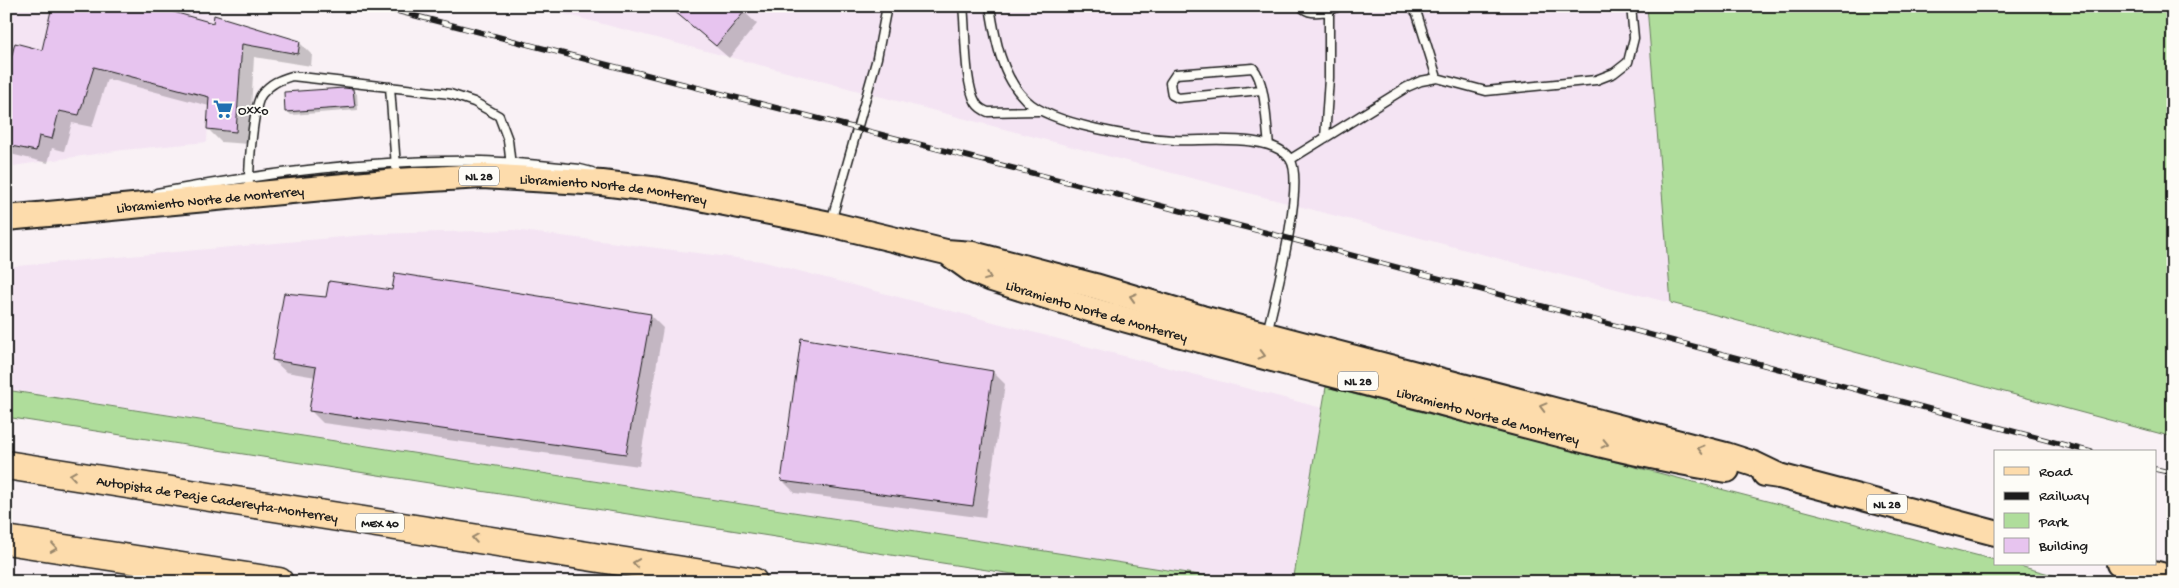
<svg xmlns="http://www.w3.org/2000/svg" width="2179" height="588" font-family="'Gochi Hand',sans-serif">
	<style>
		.built { fill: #f4e4f3 }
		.green { fill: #afdd9b; stroke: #667c5c }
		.shadow { fill: #0003 }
		.building { fill: #e7c4ef; stroke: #1c1c1c }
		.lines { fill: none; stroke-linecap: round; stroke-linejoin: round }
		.lane-casing { stroke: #1c1c1c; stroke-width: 11 }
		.primary-casing { stroke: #1c1c1c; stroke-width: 28 }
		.highway-casing { stroke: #1c1c1c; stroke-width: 31 }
		.lane { stroke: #fdfcf7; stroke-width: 8 }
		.primary { stroke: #fddcac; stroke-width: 24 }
		.highway { stroke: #fddcac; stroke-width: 28 }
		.rail-casing { stroke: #1c1c1c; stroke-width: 5.5 }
		.rail { stroke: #fdfcf7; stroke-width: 4; stroke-dasharray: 11; stroke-linecap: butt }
		.oneway { stroke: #98866b }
		.labels { text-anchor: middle; stroke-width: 4; stroke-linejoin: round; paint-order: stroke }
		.shield { fill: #fdfcf7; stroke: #605f5e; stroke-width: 1 }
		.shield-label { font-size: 12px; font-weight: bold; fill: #1c1c1c }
		.poi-label { font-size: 14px; fill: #1c1c1c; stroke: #fdfcf7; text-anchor: start }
		.street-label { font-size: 14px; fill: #1c1c1c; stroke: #fdfcf7 }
	</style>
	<rect width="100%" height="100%" fill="#f9f1f5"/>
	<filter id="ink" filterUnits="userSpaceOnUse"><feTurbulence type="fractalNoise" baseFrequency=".02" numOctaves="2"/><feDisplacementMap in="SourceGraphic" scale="10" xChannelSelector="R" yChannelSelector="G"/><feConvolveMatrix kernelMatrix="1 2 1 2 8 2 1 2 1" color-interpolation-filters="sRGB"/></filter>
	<g filter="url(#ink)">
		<path class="built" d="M6,6H183L214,15L207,142L123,150L6,167Z
			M534,6H1647L1671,303L1550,272Z
			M513,230L761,261L1322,408L1293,582H1244L6,389V267L376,234Z"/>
		<path class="green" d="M1647,6H2173V437L1671,303Z
			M1326,387L1995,560V564H2012L2079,582H1293Z
			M6,390L1245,582H1064L6,417Z"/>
		<path class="shadow" d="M738,6L757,24L729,58L671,8Z
			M214,25L299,42L312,55L311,66L254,57L249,144L221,142L208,129L209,106L107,79L92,127L72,123L64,151L52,148L48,163L6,153V122L11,104L6,99V84L43,52Z
			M353,90L357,94L358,110L291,115L287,111Z
			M393,291L650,315L663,328L639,466L323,423L310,410L316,377L286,372L273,360L327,299Z
			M993,372L1005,384L985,518L795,493L782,480Z"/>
		<path class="building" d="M52,6H152L213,23L214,15L300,41L298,54L242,44L236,132L207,129L209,97L94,67L79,115L59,111L52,139L39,136L36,151L6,145V117L11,99L6,98V78L15,43L42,50Z
			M668,6H749L716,46Z
			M344,88L353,89L355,107L285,112L284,92Z
			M395,273L651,314L626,454L309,411L316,367L272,360L284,293L326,297L329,281L392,290Z
			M801,338L993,371L973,506L781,481Z"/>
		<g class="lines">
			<defs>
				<path id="lane" d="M963,6C966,31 964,83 976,103C979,108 983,110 988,112L1039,111
					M990,6C995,38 1001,76 1026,100C1051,125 1138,138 1174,140C1203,142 1272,132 1290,159C1306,182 1274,302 1267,333
					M1301,6C1309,15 1319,12 1329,11
					M1411,6L1417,14L1437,78
					M390,87L396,167
					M1261,90L1178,98L1172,95L1170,83L1176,74L1253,68C1266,82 1266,125 1269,145
					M1325,138L1329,78V11L1339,6
					M1291,159L1407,87L1421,81L1437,78L1486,91L1596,80L1614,73L1628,62L1634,38L1631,6
					M249,182C249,165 253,105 262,94C271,83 279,80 292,76L450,94L474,102L499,116L508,140L511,166
					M157,193C264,173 372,159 482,161C514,162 547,166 580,169L592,172
					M831,222L877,58L887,6"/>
				<g id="primary">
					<path id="s1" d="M6,218L397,181L482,176L602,183L659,190L830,224L946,252L973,254L1095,286L1202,318L1726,455L1754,464L1779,476"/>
					<path id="s2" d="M952,256L973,271L992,279C1129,324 1269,358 1408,394C1511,421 1622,454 1727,470"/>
					<path d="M1765,474L1779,476L1995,533"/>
					<path d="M2119,564L2173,578"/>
				</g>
				<g id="highway">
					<path id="s3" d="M6,465L753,582"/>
					<path d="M6,540L279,582"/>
				</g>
			</defs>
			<use href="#lane" class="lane-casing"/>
			<use href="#primary" class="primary-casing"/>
			<use href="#highway" class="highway-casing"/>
			<use href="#lane" class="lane"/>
			<use href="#primary" class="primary"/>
			<use href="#highway" class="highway"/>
			<defs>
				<path id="rail" d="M377,6L1287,238L2091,452
					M2155,469L2173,473"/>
			</defs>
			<use href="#rail" class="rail-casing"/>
			<use href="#rail" class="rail"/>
		</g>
		<defs><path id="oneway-chevron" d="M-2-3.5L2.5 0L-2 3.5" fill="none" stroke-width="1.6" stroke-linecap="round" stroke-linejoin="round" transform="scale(1.25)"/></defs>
		<g class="oneway">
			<use href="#oneway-chevron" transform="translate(988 277) rotate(22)"/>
			<use href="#oneway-chevron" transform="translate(1133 297) rotate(-163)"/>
			<use href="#oneway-chevron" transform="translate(1262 355) rotate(15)"/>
			<use href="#oneway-chevron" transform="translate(1543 407) rotate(-165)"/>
			<use href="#oneway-chevron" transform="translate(1605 444) rotate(13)"/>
			<use href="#oneway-chevron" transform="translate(1701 449) rotate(-165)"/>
			<use href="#oneway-chevron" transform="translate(73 475) rotate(-171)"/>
			<use href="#oneway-chevron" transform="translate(475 538) rotate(-171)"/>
			<use href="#oneway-chevron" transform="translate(54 548) rotate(9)"/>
			<use href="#oneway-chevron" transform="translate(636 563) rotate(-171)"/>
		</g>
	</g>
	<defs>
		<symbol id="supermarket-bare" viewBox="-9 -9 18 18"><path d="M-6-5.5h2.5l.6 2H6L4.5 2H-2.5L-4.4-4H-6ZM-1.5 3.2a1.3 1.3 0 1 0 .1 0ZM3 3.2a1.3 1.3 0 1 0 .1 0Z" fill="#1f6fb2" stroke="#fdfcf7" stroke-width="2.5" paint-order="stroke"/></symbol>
	</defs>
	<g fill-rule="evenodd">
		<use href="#supermarket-bare" x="209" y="95" width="28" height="28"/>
	</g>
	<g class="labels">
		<g class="shield">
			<rect x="459" y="166.5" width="40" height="19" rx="4"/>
			<rect x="1338" y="371.5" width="40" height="19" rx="4"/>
			<rect x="1867" y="494.5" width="40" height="19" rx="4"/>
			<rect x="356" y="513.5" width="48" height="19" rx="4"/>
		</g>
		<g class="shield-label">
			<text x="479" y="180">NL 28</text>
			<text x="1358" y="385">NL 28</text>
			<text x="1887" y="508">NL 28</text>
			<text x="380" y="527">MEX 40</text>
		</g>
		<g class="poi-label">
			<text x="238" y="114">Oxxo</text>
		</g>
		<g class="street-label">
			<text dy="5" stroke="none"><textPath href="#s1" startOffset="610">Libramiento Norte de Monterrey</textPath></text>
			<text dy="5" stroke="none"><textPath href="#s1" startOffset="205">Libramiento Norte de Monterrey</textPath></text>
			<text dy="5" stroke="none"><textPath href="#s2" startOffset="156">Libramiento Norte de Monterrey</textPath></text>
			<text dy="5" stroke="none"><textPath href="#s2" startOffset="561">Libramiento Norte de Monterrey</textPath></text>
			<text dy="5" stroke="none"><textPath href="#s3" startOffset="214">Autopista de Peaje Cadereyta-Monterrey</textPath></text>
		</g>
	</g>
	<rect width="2179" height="588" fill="none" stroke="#fdfcf7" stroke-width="25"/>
	<rect x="12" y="12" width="2154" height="563" fill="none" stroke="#1c1c1c" stroke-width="2" filter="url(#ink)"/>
	<rect x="1994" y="450" width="162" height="115" fill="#fdfcf7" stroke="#a3a29f"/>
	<rect x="2004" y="467" width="25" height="8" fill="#fddcac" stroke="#a3a29f"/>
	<text x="2039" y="476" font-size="15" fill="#1c1c1c">Road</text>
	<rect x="2004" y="492" width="25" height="8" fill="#1c1c1c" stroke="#a3a29f"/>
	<text x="2039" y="500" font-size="15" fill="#1c1c1c">Railway</text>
	<rect x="2004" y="513" width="25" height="15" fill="#afdd9b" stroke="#a3a29f"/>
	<text x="2039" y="526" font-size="15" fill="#1c1c1c">Park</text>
	<rect x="2004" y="538" width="25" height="15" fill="#e7c4ef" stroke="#a3a29f"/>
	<text x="2039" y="550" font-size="15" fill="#1c1c1c">Building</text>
</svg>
